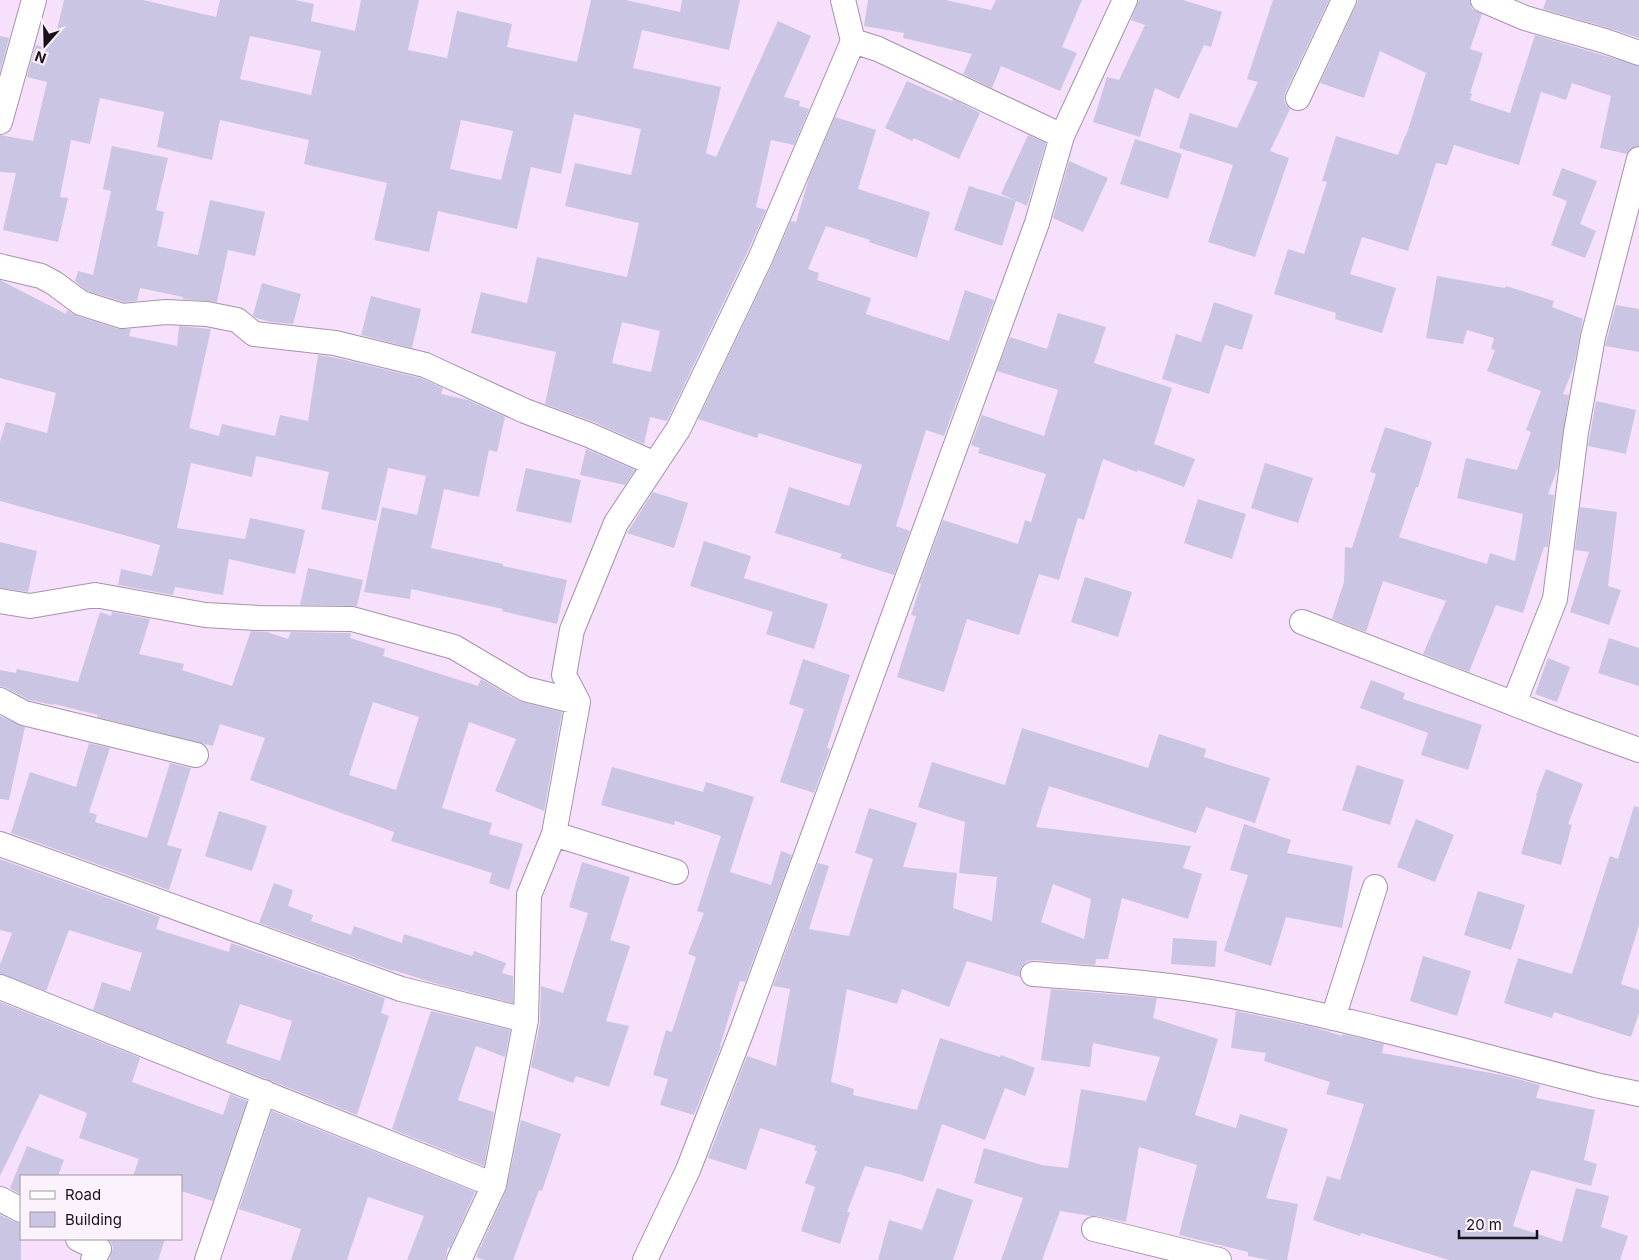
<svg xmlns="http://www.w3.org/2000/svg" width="1639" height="1260" font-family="Inter,sans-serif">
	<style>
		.building { fill: #cbc5e4; fill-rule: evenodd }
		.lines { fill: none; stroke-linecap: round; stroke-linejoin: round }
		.street-casing { stroke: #a692ab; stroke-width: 26 }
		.street { stroke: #fff; stroke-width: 24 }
	</style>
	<rect width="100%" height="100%" fill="#f6e0fb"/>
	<path class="building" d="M64,0H143L216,17L220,0H295L314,4L311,21L355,31L361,0H419L408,50L447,58L457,11L512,24L507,47L577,62L591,0H626L680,12L682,0H740L729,50L642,30L633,68L721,87L706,153L716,157L778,21L811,36L784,97L800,101L799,106L809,109L794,145L771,140L756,207L766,210L747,253L667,421L650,417L644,444L594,422L545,404L556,352L471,333L481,292L527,303L537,257L627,277L639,223L565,206L575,163L631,175L641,129L574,114L561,174L531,167L517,229L438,211L429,252L374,240L387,183L304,164L309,140L220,120L212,160L157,147L164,112L100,98L90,144L71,140L60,197L68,198L58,242L3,230L16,173L0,172V135L33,141L47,82L27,77L36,45L47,48L50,37L55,38ZM250,36L321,51L311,95L240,79ZM461,120L513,131L501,180L450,169ZM622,322L660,331L651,372L612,363Z
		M868,0H946L991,10L996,0H1082L1062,47L1077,53L1060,91L1001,66L992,88L963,74L972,54L903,38L904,33L864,26Z
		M1139,0H1183L1222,12L1211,47L1204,45L1179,99L1155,88L1140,137L1093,122L1107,77L1119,80L1145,25L1131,20Z
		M1273,0H1329L1285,93L1284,100L1286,105L1290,109L1270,151L1289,158L1255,257L1208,242L1233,165L1179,148L1190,113L1237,128L1258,82L1247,79Z
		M1358,0H1470L1472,9L1482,14L1470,49L1483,53L1470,93L1472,94L1470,100L1510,113L1535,35L1639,66V146L1630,149L1627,154L1600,148L1611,96L1572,83L1566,100L1541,92L1519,165L1454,145L1447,165L1436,163L1408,251L1362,237L1350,274L1396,288L1382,333L1335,319L1336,313L1274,294L1288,249L1304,254L1327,182L1322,181L1336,136L1398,155L1405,136H1406L1426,73L1380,51L1364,98L1320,83L1356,6Z
		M1546,0H1639V38L1609,28L1543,9Z
		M0,36L9,38L0,71Z
		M907,81L952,101L953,99L980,113L959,159L914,138L912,141L885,128Z
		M835,117L876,130L858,189L930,212L917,258L869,242L870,240L826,226L808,269L819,273L817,280L871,298L866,314L949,341L965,290L994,300L944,436L926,430L896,526L910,531L894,575L840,558L842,554L775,533L789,487L849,506L862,465L759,433L757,438L698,419L772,265L791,221L796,222L809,178Z
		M1028,135L1046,143L1027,206L1016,201L1002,246L954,230L969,186L1014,200L1001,194Z
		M1135,139L1182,154L1168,199L1120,184Z
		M112,146L168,158L156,210L164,212L157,246L198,255L210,200L265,212L255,256L228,250L217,302L183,299V297L140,288L137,301L124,302L87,291L75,281L78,271L93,275L111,191L103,189Z
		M1069,161L1108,178L1083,232L1053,218Z
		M1562,168L1597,181L1580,224L1596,231L1585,258L1551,245L1567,201L1552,195Z
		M1437,276L1505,288L1506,286L1554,301L1552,307L1583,319L1574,366L1563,394L1569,395L1558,467L1548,494L1554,495L1548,547H1544L1523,613L1496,605L1469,672L1423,654L1446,601L1383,581L1366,632L1332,619L1344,582L1345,547L1352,548L1376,474L1370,472L1385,427L1432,442L1418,487H1416L1399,537L1487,564L1490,553L1515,561L1523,514L1457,498L1466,458L1517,470L1531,432L1526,430L1541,391L1487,371L1495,350L1491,349L1494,338L1467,330L1463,344L1426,338Z
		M0,280L66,314L67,310L77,316L118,329H131L129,336L177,346L179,326L211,329L189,428L219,436L222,424L275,436L280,415L308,421L318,355L337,358L420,378L443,388L441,394L468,400L505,417L497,452L489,450L479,497L444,489L431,548L503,564V566L567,580L557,624L502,611L503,609L411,589L410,599L364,592L382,507L417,515L426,476L388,468L376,521L321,509L329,472L256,456L252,477L191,463L177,528L245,539L250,518L305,530L295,574L229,559L223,595L175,587L173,595L118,585L121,569L152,576L160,545L0,501V442L6,422L47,433L56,393L0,378Z
		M262,283L301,294L293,324L271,322L256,318L253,315Z
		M371,296L421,309L412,348L361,335Z
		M1214,302L1253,315L1242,350L1225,345L1209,394L1162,379L1176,334L1201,342Z
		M1616,305L1639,309V352L1605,346Z
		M1058,313L1106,327L1094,363L1172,388L1154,444L1195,459L1184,487L1138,470L1137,472L1103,459L1084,520L1078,518L1059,580L1039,574L1019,635L967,619L944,692L897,677L916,616L911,615L921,584L920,583L943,520L1018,544L1025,520L1031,522L1046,474L978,453L980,448L971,445L982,415L1044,436L1058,390L997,371L1010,337L1047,349Z
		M1596,401L1636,410L1626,454L1588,446Z
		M586,449L635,470L625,485L580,475Z
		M1265,463L1313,478L1298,523L1251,508Z
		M526,468L581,480L571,523L516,511Z
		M653,492L688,503L674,548L627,533Z
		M1198,499L1246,514L1232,559L1184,543Z
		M1580,507L1617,512L1608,586L1621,590L1609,625L1570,612L1589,552L1575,550Z
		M704,541L751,556L744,578L828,604L814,649L766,634L773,612L690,586Z
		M0,542L37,551L28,592L0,588Z
		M308,568L363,580L357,606L300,605Z
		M1085,577L1132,592L1118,637L1071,622Z
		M100,612L111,616L112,612L150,619L139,654L184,664L182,670L232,686L251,631L267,632L288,639L291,632L350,633H351L350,638L385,649L383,656L478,686L481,679L518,701L562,712L544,811L495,791L516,739L469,722L442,808L492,823L489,834L523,844L509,890L489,883L492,873L391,841L394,832L250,780L265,738L220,724L213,746L97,717L98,715L54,704V705L29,700L7,688L0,686V670L16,673L17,669L78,682ZM373,702L419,717L396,790L349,775Z
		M1609,638L1639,648V686L1598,673Z
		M1548,658L1570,667L1557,702L1535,694Z
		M803,659L850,675L827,748L830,749L814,793L780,782L804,709L789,704Z
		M1371,680L1405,693L1403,699L1482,725L1468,770L1421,755L1428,733L1360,708Z
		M0,716L25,727L9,800L0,799Z
		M1022,728L1148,768L1159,734L1206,749L1204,757L1270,778L1255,823L1206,807L1196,833L1049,786L1036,827L1191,846L1183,868L1202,874L1188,919L1122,898L1108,959H1096L1095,965L1034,960L1027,961L1021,967L1020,977L967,961L949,1007L902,989L897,1004L847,989L831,1082L854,1089L853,1095L917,1110L940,1038L1000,1057L1001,1055L1035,1068L1025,1096L1005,1088L985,1140L942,1124L923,1182L899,1174L865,1166L847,1212H850L840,1244L801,1231L815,1187L805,1183L817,1151L814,1150L816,1146L760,1128L746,1170L708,1158L747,1056L776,1066L790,989L773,986L818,863L829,866L809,929L849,936L873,859L855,853L869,808L917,823L903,867L957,873L953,908L992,921L997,877L959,873L965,822L918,807L932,762L1005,785ZM1053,884L1091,899L1084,939L1041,922Z
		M89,743L110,748L89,812L97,815L95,822L147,838L170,763L191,768L167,845L182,849L169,890L11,833L30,772L76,787Z
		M1357,765L1404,780L1390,825L1342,810Z
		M612,767L703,792L706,782L754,797L730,872L771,885L781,851L792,855L745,982L740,981L720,1046H721L694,1115L660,1105L668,1079L653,1075L666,1030L672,1032L696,957L688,954L704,913L697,911L721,836L675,821L674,825L601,805Z
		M1546,769L1583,784L1568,824L1572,825L1561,865L1521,854L1537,796L1536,795Z
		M1634,806L1639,807V925L1621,984L1639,990V1013L1631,1037L1554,1012L1552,1018L1504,1003L1518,958L1572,974L1610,856L1618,859Z
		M219,811L267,826L252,871L205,856Z
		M1416,819L1454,835L1435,882L1397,867Z
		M1244,824L1291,840L1287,853L1353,866L1342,928L1286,917L1271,966L1224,951L1248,875L1230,870Z
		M0,859L160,917L156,929L229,952L231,943L385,998L381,1013L389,1016L357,1115L93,1010L102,982L130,991L142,953L69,930L46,991L0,974V965L12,933L0,930ZM240,1004L292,1021L280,1061L226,1043Z
		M582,862L630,877L610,940L630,946L606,1021L629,1026L609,1087L576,1076L573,1083L531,1067L540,1023L541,986L563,993L588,913L569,907Z
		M274,883L293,890L288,906L313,915L311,921L351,935L354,926L402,943L404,934L472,956L474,951L506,963L502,973L513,976V1003L434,983L393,970V971L259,923Z
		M1478,891L1525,905L1511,950L1464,935Z
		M1173,938L1217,941L1215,967L1171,964Z
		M1423,956L1471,971L1457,1016L1410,1001Z
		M1051,989L1157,998L1153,1018L1218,1039L1195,1115L1236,1128L1240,1114L1288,1129L1266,1198L1298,1204L1287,1260H1269L1248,1256V1252L1179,1235L1197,1165L1139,1147L1126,1222L1097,1216H1090L1060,1211L1042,1260H1001L1023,1198L974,1183L984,1148L1042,1165L1068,1168L1081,1089L1146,1101L1160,1057L1093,1043L1090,1067L1041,1060Z
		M0,1002L140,1058L132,1082L223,1115L230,1094L247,1101L213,1201L181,1191V1176H133L139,1159L79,1138L87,1113L40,1094L0,1176Z
		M431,1011L510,1030L505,1057L476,1046L458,1100L494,1112L484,1166L392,1129Z
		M1236,1011L1313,1027L1342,1036V1034L1384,1044L1382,1053L1502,1075L1540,1085L1536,1098L1595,1110L1584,1160L1597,1164L1591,1186L1531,1170L1513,1226L1562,1242L1576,1188L1609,1196L1601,1227L1628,1236L1620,1260H1449L1361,1233L1360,1236L1313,1220L1327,1176L1340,1180L1364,1104L1326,1094L1330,1082L1264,1061L1266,1053L1231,1048Z
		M272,1111L475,1192L450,1248L448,1247L445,1260H407L424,1216L368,1197L347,1260H291L301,1229L239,1209Z
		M521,1120L561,1134L542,1191L539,1190L513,1260H484L476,1257L506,1191Z
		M27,1146L64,1160L58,1176H21V1195L10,1188Z
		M937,1188L973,1200L953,1260H878L889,1220L922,1230Z
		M0,1215L15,1222L21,1224V1260H0Z
		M108,1239H165L158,1260H109L113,1248L111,1242Z"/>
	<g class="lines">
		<defs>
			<path id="street" d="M1483,0L1525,18L1605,41L1639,53
				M853,41L878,49L1062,136
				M1298,98L1344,0
				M0,122L34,0
				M0,266L3,267L41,276L54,283L81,303L122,316L166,312L207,314L237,320L254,334L335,343L425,365L525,411L589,435L655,464
				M0,601L30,606L95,595L205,615L258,618L352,619L454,647L525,689L578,702
				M1302,622L1564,723L1639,750
				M0,700L24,713L196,755
				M1514,703L1555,599L1576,432L1593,337L1639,159
				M554,834L676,872
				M0,844L401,989L526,1020L494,1185L0,987
				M1033,974C1100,979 1167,983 1232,996C1356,1020 1478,1055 1600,1086L1639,1094
				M1333,1018L1375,887
				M526,1020L529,895L554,834L578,702L564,675L572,630L616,523L679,428L760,259L853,41L843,0
				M0,1199L21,1210
				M1094,1229L1219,1260
				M78,1239L99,1249L93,1260
				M207,1260L264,1092
				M459,1260L494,1185
				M645,1260L688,1170L743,1028L1037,223L1062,136L1125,0"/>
		</defs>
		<use href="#street" class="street-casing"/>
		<use href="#street" class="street"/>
	</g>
	<rect x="20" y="1175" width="162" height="65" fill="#fbf2fd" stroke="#a198a2"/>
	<rect x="30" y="1191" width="25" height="8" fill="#ffffff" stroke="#a198a2"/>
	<text x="65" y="1200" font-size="15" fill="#19111a">Road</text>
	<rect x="30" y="1212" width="25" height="15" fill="#cbc5e4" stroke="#a198a2"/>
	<text x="65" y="1225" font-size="15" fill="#19111a">Building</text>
	<g transform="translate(45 45) rotate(200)" stroke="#fbf2fd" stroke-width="4" paint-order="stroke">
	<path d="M0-4L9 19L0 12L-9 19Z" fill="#19111a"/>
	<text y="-8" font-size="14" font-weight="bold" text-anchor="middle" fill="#19111a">N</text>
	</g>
	<path d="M1459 1230v8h78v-8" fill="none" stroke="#19111a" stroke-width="2.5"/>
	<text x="1466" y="1230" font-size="15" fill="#19111a" stroke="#fbf2fd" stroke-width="4" paint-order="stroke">20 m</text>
</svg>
